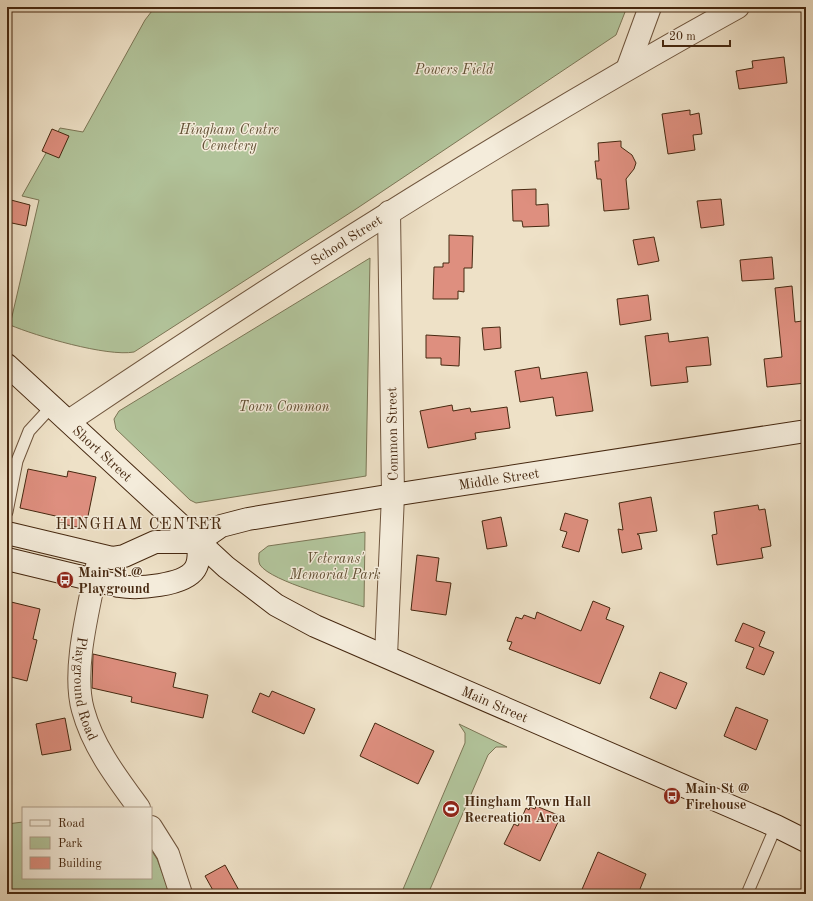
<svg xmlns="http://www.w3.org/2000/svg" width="813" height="901" font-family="'Old Standard TT',serif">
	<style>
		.green { fill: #b2c49b; stroke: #7c7656 }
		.building { fill: #de8f7f; stroke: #462810 }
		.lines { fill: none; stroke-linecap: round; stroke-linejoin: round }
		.lane-casing { stroke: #70563e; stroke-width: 13 }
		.street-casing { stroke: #70563e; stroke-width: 24 }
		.secondary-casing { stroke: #462810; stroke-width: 24 }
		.lane { stroke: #f4ecdb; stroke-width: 11 }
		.street { stroke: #f4ecdb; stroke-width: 22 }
		.secondary { stroke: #f4ecdb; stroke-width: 22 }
		.labels { text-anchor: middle; stroke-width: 3; stroke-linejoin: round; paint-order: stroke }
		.park-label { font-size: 14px; font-style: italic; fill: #614f33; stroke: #f4ecdb }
		.street-label { font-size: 14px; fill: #462810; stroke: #f4ecdb }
		.poi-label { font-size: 14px; font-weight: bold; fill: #462810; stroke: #f4ecdb; text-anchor: start }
		.quarter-label { font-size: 16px; letter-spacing: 1px; fill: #462810; stroke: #f4ecdb }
	</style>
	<rect width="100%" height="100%" fill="#eee1c7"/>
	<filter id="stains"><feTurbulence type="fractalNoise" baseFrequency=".005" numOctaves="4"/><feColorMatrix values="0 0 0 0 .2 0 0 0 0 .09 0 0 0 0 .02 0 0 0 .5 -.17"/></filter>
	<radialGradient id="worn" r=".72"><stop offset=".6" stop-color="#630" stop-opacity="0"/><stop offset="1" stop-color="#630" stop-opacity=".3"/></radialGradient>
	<path class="green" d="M155,7H627L616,35L356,209L134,352C107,357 36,336 10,325L39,200L22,196L60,128L83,132L145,20Z
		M370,258L366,476L196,503L190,500L116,429L114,419L119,411Z
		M365,532L364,607C343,600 272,582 260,565C258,561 259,557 259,553L268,546Z
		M459,724L507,747H496L488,755L428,894H401L465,743V733Z
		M23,822V878H151V850L157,859L170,894H7V824Z"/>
	<path class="building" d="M784,57L787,83L739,89L736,71L753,68L752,61Z
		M690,110V115L699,113L702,134L693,135L695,150L668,154L662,114Z
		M52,129L69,136L59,158L42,151Z
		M621,141V147L632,155L636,163L634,169L626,179L629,209L604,211L601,179H597L595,161H599L598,143Z
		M536,189V205L548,204L549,226L523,227L522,221H513L512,190Z
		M721,199L724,225L701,228L697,201Z
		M11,200L30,205L26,226L7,222Z
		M449,235L473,236L472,268H464V292L458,291V299H433L434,267H443V263H449Z
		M654,237L659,261L638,265L633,240Z
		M772,257L774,279L742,281L740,260Z
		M792,286L795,322L802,321L806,383L767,387L764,359L782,357L775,288Z
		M648,295L651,320L620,325L617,299Z
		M500,327L501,348L484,350L482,328Z
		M668,333L669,342L708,337L711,365L686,367L688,382L651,386L645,336Z
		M426,335L460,337L459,366L441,365V358H426Z
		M539,367L541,379L587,372L593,411L556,416L553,397L520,402L515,371Z
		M452,405L453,411L470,408L471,412L507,407L510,428L475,433L476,439L428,448L420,411Z
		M28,469L67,477L68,471L96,477L87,521H83L81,528L58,523L60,517L20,508Z
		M651,497L657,531L637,534L639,535L642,549L622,553L618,529L623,530L619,503Z
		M758,505L759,510L765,509L771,546L761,548L763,558L717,565L712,535L717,534L714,512Z
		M565,513L588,520L579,552L562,547L567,532L560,530Z
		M501,517L507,546L487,549L482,521Z
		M417,555L439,558L436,581L451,583L446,615L411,610Z
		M7,601L40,609L33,639L37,640L27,681L7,676Z
		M593,601L610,608L606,619L624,626L600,684L509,649L512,642L507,641L516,617L522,619L524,615L535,619L537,612L581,631Z
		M743,623L765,632L759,646L774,652L764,675L746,668L754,648L735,641Z
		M93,654L176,673L173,687L208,695L203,718L131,702L132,697L92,688Z
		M660,672L687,683L676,709L650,698Z
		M272,691L315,709L304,734L252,712L260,693L269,697Z
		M736,707L768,720L756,750L724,736Z
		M65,718L71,750L42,755L36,724Z
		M375,723L434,751L418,784L360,756Z
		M536,806L558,815L556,819L559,820L540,861L504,844L514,824L518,826L526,808L529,810L530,807L535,809Z
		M598,852L646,874L638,894H580Z
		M225,865L241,894H215L205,876Z"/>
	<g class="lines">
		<defs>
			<path id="lane" d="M7,512L17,461L29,431L52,406
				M747,894L776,826"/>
			<g id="street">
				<path d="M628,67L650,7"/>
				<path id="s1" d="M69,421C286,275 508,134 738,7"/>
				<path id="s2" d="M99,556C91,600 71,668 83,710C93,747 117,778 139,808"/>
				<path d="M386,656L393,495L389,212"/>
				<path d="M151,827L168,854L181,894"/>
			</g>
			<g id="secondary">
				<path id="s3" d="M7,365L226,567L276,605L315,626L776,826L806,841"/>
				<path d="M7,533L112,558L124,556L155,542H198"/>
				<path id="s4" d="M198,542L221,526L248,519L393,495L806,431"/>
				<path d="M7,559L119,586C137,589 184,586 195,569C200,561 199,551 198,542"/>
			</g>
		</defs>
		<use href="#lane" class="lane-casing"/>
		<use href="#street" class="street-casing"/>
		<use href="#secondary" class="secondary-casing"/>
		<use href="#lane" class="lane"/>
		<use href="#street" class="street"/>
		<use href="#secondary" class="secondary"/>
	</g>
	<defs>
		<symbol id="bus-disc" viewBox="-11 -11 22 22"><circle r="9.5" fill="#8f2418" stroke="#f4ecdb"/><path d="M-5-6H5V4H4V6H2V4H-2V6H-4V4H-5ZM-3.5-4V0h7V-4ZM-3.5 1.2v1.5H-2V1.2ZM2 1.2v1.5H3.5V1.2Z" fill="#fff"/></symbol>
		<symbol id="stadium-disc" viewBox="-11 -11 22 22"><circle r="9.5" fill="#8f2418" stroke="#f4ecdb"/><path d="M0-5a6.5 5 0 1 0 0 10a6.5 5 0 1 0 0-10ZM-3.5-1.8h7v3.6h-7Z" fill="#fff"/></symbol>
	</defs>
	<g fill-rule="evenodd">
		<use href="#bus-disc" x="55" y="570" width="20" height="20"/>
		<use href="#bus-disc" x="662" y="786" width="20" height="20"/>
		<use href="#stadium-disc" x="441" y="799" width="20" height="20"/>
	</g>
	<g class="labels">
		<g class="park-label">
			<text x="454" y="74">Powers Field</text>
			<text x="229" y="134">Hingham Centre<tspan x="229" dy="16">Cemetery</tspan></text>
			<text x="284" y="411">Town Common</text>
			<text x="335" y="563">Veterans'<tspan x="335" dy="16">Memorial Park</tspan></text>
		</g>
		<g class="street-label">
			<text dy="5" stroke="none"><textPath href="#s1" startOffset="331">School Street</textPath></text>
			<text transform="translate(392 434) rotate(-91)" y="5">Common Street</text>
			<text dy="5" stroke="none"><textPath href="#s3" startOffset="130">Short Street</textPath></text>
			<text dy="5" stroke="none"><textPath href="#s4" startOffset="310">Middle Street</textPath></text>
			<text dy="5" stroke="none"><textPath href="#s2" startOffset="135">Playground Road</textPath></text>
			<text dy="5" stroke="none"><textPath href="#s3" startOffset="601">Main Street</textPath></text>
		</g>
		<g class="poi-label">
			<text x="78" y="577">Main St @<tspan x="78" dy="16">Playground</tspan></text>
			<text x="685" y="793">Main St @<tspan x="685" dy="16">Firehouse</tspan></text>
			<text x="464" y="806">Hingham Town Hall<tspan x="464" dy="16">Recreation Area</tspan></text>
		</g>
		<g class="quarter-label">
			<text x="139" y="529">HINGHAM CENTER</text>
		</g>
	</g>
	<rect width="813" height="901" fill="none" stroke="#eee1c7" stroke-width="24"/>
	<rect x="8" y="8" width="797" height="885" fill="none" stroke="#462810" stroke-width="2"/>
	<rect x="12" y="12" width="789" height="877" fill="none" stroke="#462810"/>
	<rect x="22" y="807" width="130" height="72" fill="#f4ecdb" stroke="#ae9e8a"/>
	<rect x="30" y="820" width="20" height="6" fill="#f4ecdb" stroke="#ae9e8a"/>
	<text x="58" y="827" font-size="12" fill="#462810">Road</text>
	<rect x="30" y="837" width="20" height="12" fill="#b2c49b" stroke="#ae9e8a"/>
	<text x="58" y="847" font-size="12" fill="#462810">Park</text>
	<rect x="30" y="857" width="20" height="12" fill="#de8f7f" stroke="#ae9e8a"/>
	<text x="58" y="867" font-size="12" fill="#462810">Building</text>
	<path d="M663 40v6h67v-6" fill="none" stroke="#462810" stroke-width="2"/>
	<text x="669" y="40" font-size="12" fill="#462810" stroke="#f4ecdb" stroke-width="3" paint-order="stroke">20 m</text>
	<rect width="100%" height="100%" filter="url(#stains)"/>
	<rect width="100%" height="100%" fill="url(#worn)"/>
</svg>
